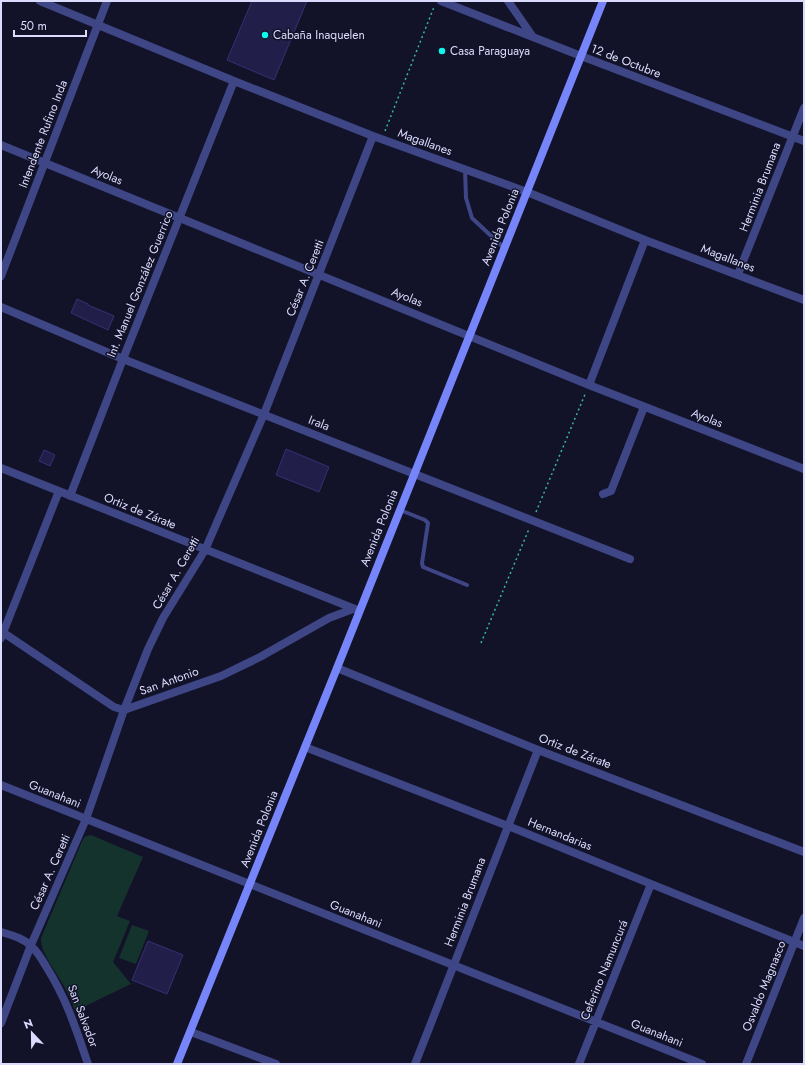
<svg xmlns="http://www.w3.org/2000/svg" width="805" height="1065" font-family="Jost,sans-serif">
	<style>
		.green { fill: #15332d }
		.building { fill: #211e49; stroke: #353174 }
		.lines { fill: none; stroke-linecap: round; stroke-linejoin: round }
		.path { stroke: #36b79d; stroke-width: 1.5; stroke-dasharray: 2 3; stroke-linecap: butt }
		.service { stroke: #3f4686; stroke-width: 4 }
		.minor { stroke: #3f4686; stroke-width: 8 }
		.secondary { stroke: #7685f9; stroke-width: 8 }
		.poi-dot { fill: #10f5eb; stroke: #121229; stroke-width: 1.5 }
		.labels { text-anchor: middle; stroke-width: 3; stroke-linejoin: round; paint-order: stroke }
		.poi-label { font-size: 12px; fill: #dbdcfd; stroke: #121229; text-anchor: start }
		.street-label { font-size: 12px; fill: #dbdcfd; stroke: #121229 }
	</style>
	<rect width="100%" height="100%" fill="#121229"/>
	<path class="green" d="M91,835L143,857L117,916L130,921L113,962L131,984L75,1011C72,1003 69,996 65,988C58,974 40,953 41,938L83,839L86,836Z
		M132,925L149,931L136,964L119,958Z"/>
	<path class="building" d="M252,1H307L274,80L227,60Z
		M77,299L88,304V305L114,316L108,330L71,313Z
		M286,449L329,467L319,492L276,475Z
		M44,450L55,455L50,466L39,461Z
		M148,941L183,955L167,994L132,980Z"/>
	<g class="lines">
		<path class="path" d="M385,131L434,7
			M536,512L586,392
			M481,643L529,529"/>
		<path class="service" d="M465,170L466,198L472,218L504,248
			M400,510L425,520L428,523L422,563L423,567L467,585"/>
		<path class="minor" d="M40,1L234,81L373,136L527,192L645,240L804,300
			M441,1L581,56L804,141
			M508,1L533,37
			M1,145L589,385L804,469
			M738,274L804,108
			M1,276L107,1
			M1,307L123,359L630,559
			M589,385L645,240
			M1,468L355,609
			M603,494L611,491L644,407
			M70,496L123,359L234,81
			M1,631L114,707L124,710L221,676L260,657L329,618L353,609
			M1,638L59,491
			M337,668L538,750L804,852
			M305,747L508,826L804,946
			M1,785L702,1064
			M1,932C11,935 23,938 31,946C38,952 43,961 47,968C67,1000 76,1029 88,1064
			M1,1023L31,945L86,819L124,710L148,649L163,618L205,550L264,414L373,136
			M191,1032L276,1064
			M415,1064L538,750
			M579,1064L651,884
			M746,1064L804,918"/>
		<path class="secondary" d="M177,1064L337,668L603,1"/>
	</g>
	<g class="poi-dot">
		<circle cx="265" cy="35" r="4"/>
		<circle cx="442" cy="51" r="4"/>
	</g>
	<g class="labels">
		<g class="poi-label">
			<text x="273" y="39">Cabaña Inaquelen</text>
			<text x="450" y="55">Casa Paraguaya</text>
		</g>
		<g class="street-label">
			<text transform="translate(626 61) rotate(21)" y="4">12 de Octubre</text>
			<text transform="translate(43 134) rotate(-69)" y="4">Intendente Rufino Inda</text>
			<text transform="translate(425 142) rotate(20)" y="4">Magallanes</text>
			<text transform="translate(107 175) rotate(22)" y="4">Ayolas</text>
			<text transform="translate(760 187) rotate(-69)" y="4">Herminia Brumana</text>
			<text transform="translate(500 227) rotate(-68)" y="4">Avenida Polonia</text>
			<text transform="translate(728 258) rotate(21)" y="4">Magallanes</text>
			<text transform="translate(305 278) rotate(-68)" y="4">César A. Ceretti</text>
			<text transform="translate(140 284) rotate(-68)" y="4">Int. Manuel González Guerrico</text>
			<text transform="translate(407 297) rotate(22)" y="4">Ayolas</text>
			<text transform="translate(707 418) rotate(21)" y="4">Ayolas</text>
			<text transform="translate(319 423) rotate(21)" y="4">Irala</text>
			<text transform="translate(140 511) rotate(22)" y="4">Ortiz de Zárate</text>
			<text transform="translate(379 528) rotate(-68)" y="4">Avenida Polonia</text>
			<text transform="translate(176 573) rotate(-60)" y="4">César A. Ceretti</text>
			<text transform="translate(169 681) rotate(-20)" y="4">San Antonio</text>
			<text transform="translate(575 751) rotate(21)" y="4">Ortiz de Zárate</text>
			<text transform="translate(55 794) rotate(22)" y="4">Guanahani</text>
			<text transform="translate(259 829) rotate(-68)" y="4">Avenida Polonia</text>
			<text transform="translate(560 834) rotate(22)" y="4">Hernandarias</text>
			<text transform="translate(50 872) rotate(-66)" y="4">César A. Ceretti</text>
			<text transform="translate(465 902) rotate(-69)" y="4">Herminia Brumana</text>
			<text transform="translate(356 914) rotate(22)" y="4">Guanahani</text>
			<text transform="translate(604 970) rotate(-68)" y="4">Ceferino Namuncurá</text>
			<text transform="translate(764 986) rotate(-68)" y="4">Osvaldo Magnasco</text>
			<text transform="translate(83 1016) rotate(69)" y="4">San Salvador</text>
			<text transform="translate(657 1033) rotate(22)" y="4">Guanahani</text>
		</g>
	</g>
	<rect width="805" height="1065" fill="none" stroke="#dbdcfd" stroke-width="4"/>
	<g transform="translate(32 1033) rotate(338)" stroke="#121229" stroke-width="3" paint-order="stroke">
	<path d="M0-3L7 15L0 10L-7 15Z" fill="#dbdcfd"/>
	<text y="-6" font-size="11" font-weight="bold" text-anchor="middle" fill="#dbdcfd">N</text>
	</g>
	<path d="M14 30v6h72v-6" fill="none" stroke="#dbdcfd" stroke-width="2"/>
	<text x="20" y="30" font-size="12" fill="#dbdcfd" stroke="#121229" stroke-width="3" paint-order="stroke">50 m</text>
</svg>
